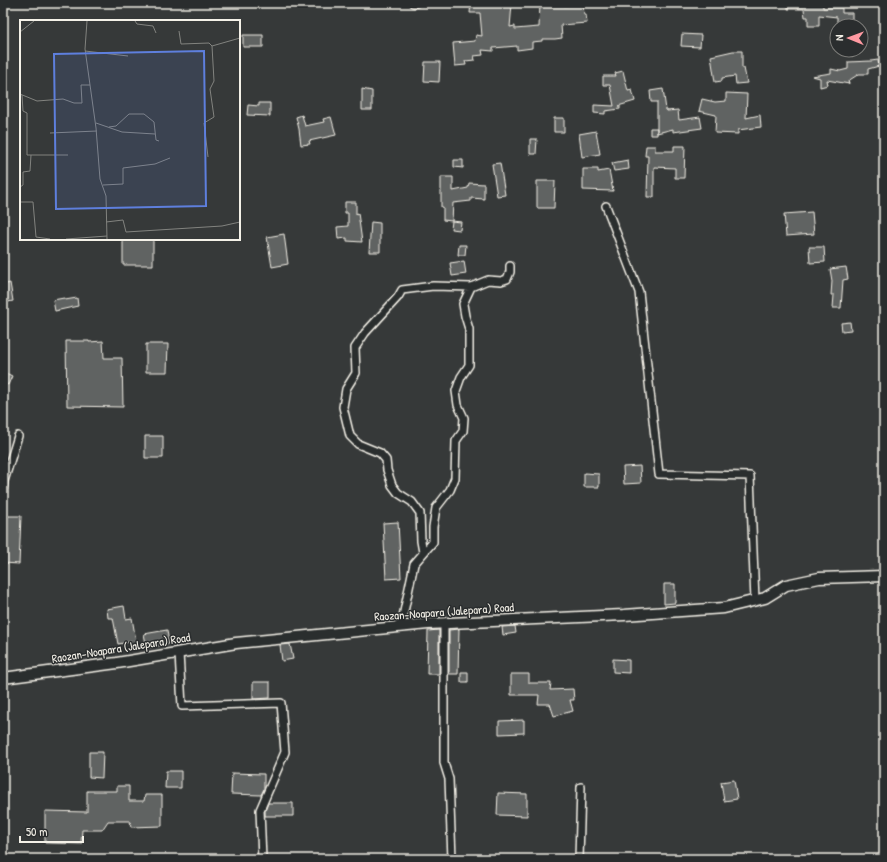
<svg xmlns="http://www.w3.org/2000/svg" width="887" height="862" font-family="'Patrick Hand',sans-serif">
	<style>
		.building { fill: #616362; stroke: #f4f1e8 }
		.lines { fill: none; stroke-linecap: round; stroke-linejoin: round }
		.minor-casing { stroke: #f4f1e8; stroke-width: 10 }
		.secondary-casing { stroke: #f4f1e8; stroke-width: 13 }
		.minor { stroke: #2a2d2e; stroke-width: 7 }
		.secondary { stroke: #2a2d2e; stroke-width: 10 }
		.labels { text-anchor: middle; stroke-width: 3; stroke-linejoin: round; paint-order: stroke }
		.street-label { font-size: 12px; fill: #f4f1e8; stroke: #2a2d2e }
		.inset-road { fill: none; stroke: #82837f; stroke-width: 1 }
		.view { fill: #5e7fdd; fill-opacity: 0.15; stroke: #5e7fdd; stroke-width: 2 }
		.inset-edge { fill: none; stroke: #f4f1e8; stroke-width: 2 }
	</style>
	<rect width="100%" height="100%" fill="#363939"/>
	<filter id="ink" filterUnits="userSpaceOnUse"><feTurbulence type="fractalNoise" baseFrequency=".025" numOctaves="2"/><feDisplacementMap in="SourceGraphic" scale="8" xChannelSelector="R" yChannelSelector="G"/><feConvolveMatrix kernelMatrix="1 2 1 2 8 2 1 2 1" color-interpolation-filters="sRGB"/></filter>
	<g filter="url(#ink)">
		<path class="building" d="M471,3L512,4L510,27L515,26V29L539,27L540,4L564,3V6L583,4L584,15H586L587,23L561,25L562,38L555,39H542V41L532,42V48L517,50V46L493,48V51L482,50L483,55L474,56L475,60L465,61L466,65L455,66L453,43L475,41L476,35L482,36L480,13H470Z
			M788,3H823V8H842V13H852V22H837V17L819,15V26H808V17H805L804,9H788Z
			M682,34L701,35L700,47L681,46Z
			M243,35H263V47H243Z
			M733,51H742V68H744L747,83L736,84L735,76L722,78V81L715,82L711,56Z
			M878,60L879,66L868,69V74H859L848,81L849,84L827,80L828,85L820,87V78L812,76L831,73V69L840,71L848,69V62L871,61Z
			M425,62H440L439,82L424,81Z
			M623,71L628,91L632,90L635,101L618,106H620V109L605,111V114L594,113V105L614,106L610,85H603V76H616L615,73Z
			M362,89L372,91V110H362Z
			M663,89L666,110H667V111L678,110L679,120L700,117L702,128L673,132V129L657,133V102H651L650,91Z
			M726,93L747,94L746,118L760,115L761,127L738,130V134L715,133L716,115L699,111L702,99L715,102L726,101Z
			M259,103H270V116L247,115L248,105L259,106Z
			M302,115L305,126L324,122L323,119L331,117L336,135L309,141L310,144L301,145L299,129L296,117Z
			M554,118H564V132H554Z
			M650,128H657V135H650Z
			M596,131L600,154L582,157L579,134Z
			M530,139H537L536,154H530Z
			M646,146H655V151H674V146H685L684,178H675V168L654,167V197H647L648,156H645Z
			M454,160H463V168L454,167Z
			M628,160L629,169L614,171L612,163Z
			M500,163L505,195L497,196L492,164Z
			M583,169H598V172L609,170L613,191L583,190Z
			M441,177H453V191L468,188L469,183L484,184V199L471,198V201L453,203L452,221L443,220V207H441Z
			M537,181H555L554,208H537Z
			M345,202H356V214L358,213L362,242L347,241V238L338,239L337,227L348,226V213H345Z
			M812,212L814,234L786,236L784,214Z
			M452,221L461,222L460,230L451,229Z
			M371,222L380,223V252H369Z
			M284,234L288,264L272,267L267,237Z
			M123,239H153V265H123Z
			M459,245H466L465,255H458Z
			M809,247H824L825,262L810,263Z
			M464,261L466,274L452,276L450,263Z
			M846,267L848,279L843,280L841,308H833L834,295H831L832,281L830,269Z
			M10,283L13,301L3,303V285Z
			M64,298L65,300L77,298L78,306L55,311L53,300Z
			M850,322L851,330L842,331L841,323Z
			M66,341H89V342L103,341L104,358H122L123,407L67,406Z
			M146,344H168L167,372H146Z
			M6,373L12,376L8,385L3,382Z
			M145,436H163V458H145Z
			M640,466L641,483L624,484L623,467Z
			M584,473L599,474V487H584Z
			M3,516H21L19,564L3,563Z
			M398,522L401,578L386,579L383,523Z
			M664,584H675V603L664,604Z
			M124,606L126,619L132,618L136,641L118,644L113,618H108L107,609Z
			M515,626L516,633L503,635L502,627Z
			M459,629L458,674H449V630Z
			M167,630L169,644L147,648L144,634Z
			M439,630V674H427L428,631Z
			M290,644L293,659L282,661L280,645Z
			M613,659L629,660V673L613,672Z
			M461,672H468V682H461Z
			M511,674H529V683H551L550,690L573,689L574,700H570L573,711L554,716L550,704H538L539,695H511Z
			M253,682H270V698L253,699Z
			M524,720V733L499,734V721Z
			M89,752H103L102,778L89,777Z
			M166,771H181V788H165Z
			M232,773L264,774V789L261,795L231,794Z
			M734,780L737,799L724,801L721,782Z
			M117,786H129V801H144L145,795H162V826L131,827L130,821H108L102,830H82L81,844L45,843V811L87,812V791H117Z
			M498,793L527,794V816L497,815Z
			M268,803H293V816H265V811Z"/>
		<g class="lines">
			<defs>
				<path id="minor" d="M413,3H416
					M606,206L639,292L659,474L750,476L755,601
					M3,490L4,481L18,436
					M423,552L421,541L420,513L412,502L398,493L392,485L387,470L386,460L380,453L358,444L350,436L343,407L346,389L356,373L355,348L365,333L398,297L402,290L433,286L471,287L488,280L501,281L507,279L510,272V266
					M444,623V763L449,779L452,859
					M401,626L414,564L433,542V527L436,508L450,490L455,478L456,441L463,431L464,418L458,405L456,391L461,377L469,365V329L465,316L463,304L471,287
					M179,653L182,706L281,703L285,752L260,810L262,859
					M579,859L581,787"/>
				<path id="secondary" d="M3,678L117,663L236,643L428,624L624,615L724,608L765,598L786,585L819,578L884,576"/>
			</defs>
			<use href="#minor" class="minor-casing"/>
			<use href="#secondary" class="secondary-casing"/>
			<use href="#minor" class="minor"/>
			<use href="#secondary" class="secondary"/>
		</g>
	</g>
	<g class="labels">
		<g class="street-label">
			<text transform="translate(444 612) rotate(-4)" y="4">Raozan-Noapara (Jalepara) Road</text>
			<text transform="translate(121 648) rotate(-9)" y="4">Raozan-Noapara (Jalepara) Road</text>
		</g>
	</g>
	<g transform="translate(20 20)">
		<rect width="220" height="220" fill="#363939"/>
		<path class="inset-road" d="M67,1L65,29L76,108L80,159L86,176L87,219M115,1L117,4L133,6L136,13M159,11L161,24L189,23L192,26M0,12L14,1M65,31L108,36M0,74L17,81L43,79L54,83H62L61,65H70M2,75L3,91L7,93V135H48M76,103L102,112L135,114M89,107L96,106L109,94H124L134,102L136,120L139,121M30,113L77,111M188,137L184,103L194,97L190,69L194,61L192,26L220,18M83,165L103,164V148L135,144L150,138M0,167L3,165V152L10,151L11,135M0,182H13L16,217L30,219M86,202L103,200L106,212L202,206L220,202M46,219L87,216"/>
		<path class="view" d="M184,31L186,186L36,189L34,34Z"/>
		<rect width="220" height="220" class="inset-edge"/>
	</g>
	<rect width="887" height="862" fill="none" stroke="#2a2d2e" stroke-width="16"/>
	<rect x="8" y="8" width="871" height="846" fill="none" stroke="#f4f1e8" stroke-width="1.5" filter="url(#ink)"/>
	<g transform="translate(849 38) rotate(271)"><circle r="19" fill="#2a2d2e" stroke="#7b7b78"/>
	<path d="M0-3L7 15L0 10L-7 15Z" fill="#ff9aa2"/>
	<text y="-6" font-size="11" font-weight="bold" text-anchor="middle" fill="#f4f1e8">N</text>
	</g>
	<path d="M20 836v6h63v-6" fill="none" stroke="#f4f1e8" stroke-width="2"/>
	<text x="26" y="836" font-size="12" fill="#f4f1e8" stroke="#2a2d2e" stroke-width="3" paint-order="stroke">50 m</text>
</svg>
